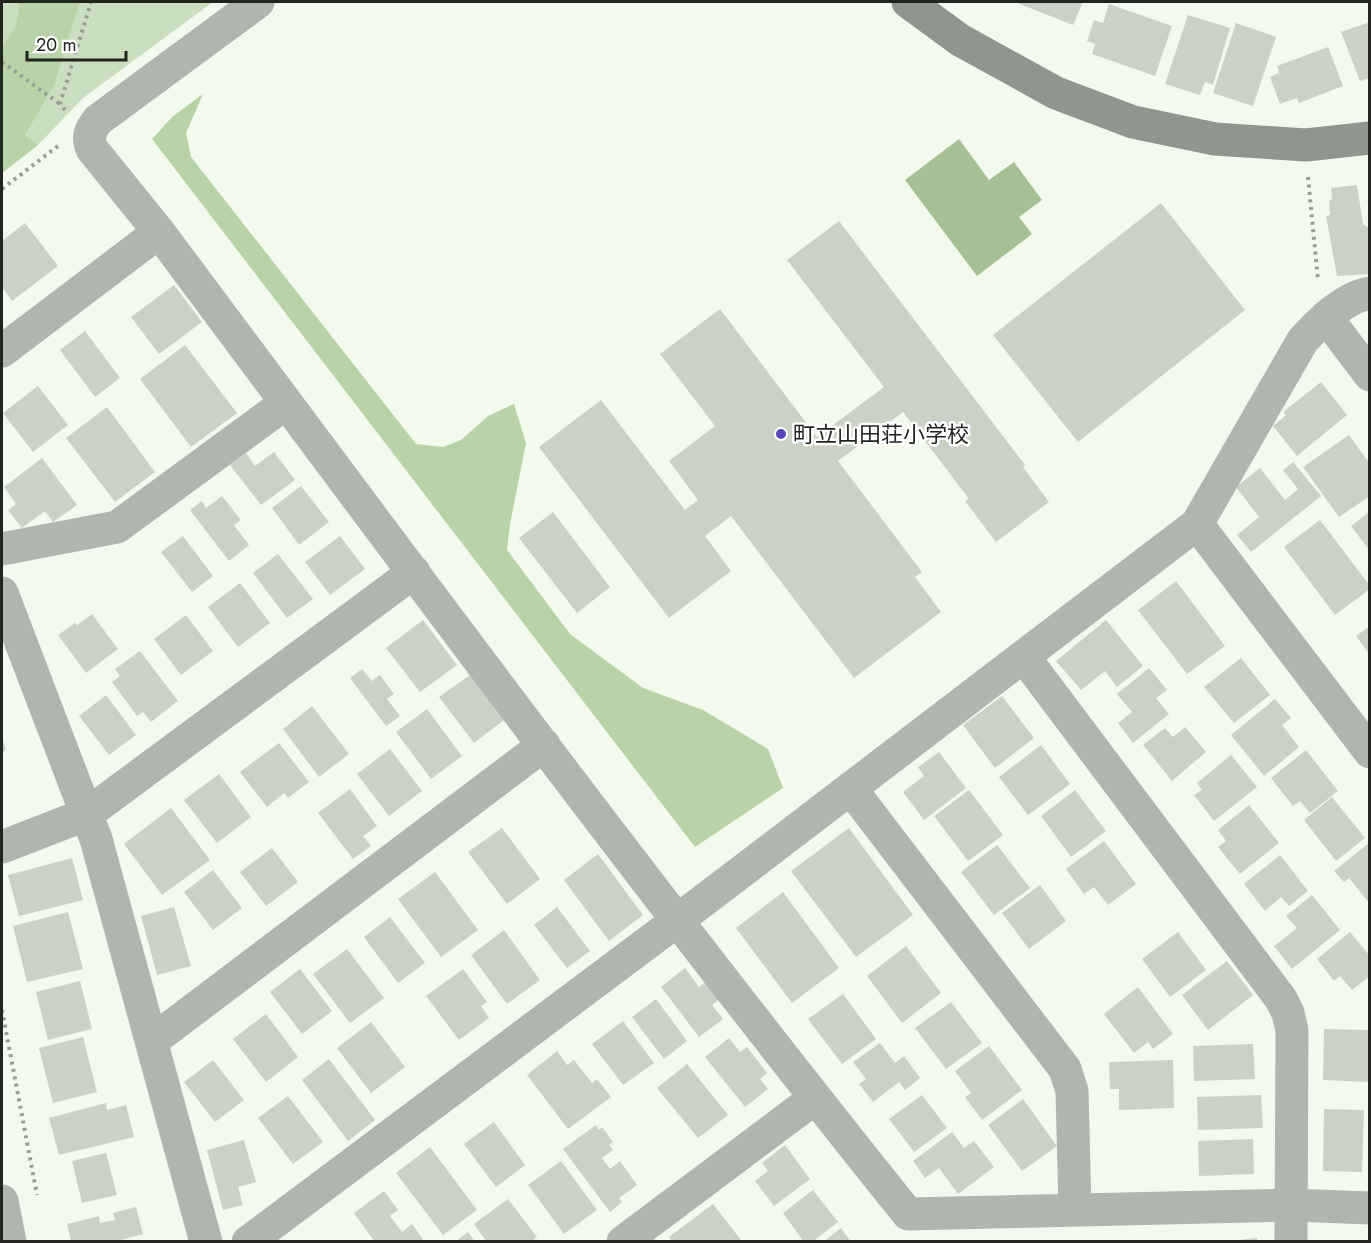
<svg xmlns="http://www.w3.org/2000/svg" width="1371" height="1243" font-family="Jost,'Noto Sans JP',sans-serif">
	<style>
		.green { fill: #cbdfc0 }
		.forest { fill: #b7d3a7 }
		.water { fill: #a5c095 }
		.building { fill: #c9d2c5 }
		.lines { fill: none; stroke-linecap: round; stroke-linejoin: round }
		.path { stroke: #989e94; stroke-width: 4; stroke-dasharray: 3 4.5; stroke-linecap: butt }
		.street { stroke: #b1b5af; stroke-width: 33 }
		.secondary { stroke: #90958d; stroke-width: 33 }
		.poi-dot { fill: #5644bc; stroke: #fff; stroke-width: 2 }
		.labels { text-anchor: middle; stroke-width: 5; stroke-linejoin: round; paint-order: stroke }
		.poi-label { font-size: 22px; fill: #21241f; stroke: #fff; text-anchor: start }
	</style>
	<rect width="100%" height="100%" fill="#f2faed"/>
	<path class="green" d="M2,2H213L83,98L38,145L2,173Z"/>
	<path class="forest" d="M20,2H80L54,85L25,135L38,145L2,173V48L16,25Z
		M203,94L186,133L191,157L416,444L443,447L461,440L488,416L514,404L526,443L510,524L507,550L570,634L643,688L703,710L768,749L783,788L695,847L152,139L172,117Z"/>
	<path class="water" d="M959,139L989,180L1014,162L1042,200L1019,217L1032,234L977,276L905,180Z"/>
	<path class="building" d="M1015,2H1083L1073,25Z
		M1109,4L1172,26L1155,76L1092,54L1095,44L1087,41L1094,20L1103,23Z
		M1188,15L1230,28L1213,85L1205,82L1200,95L1165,84Z
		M1370,22V78L1360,81L1341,32Z
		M1236,23L1276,37L1253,106L1213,93Z
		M1328,47L1343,86L1299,103L1297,98L1280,104L1270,77L1279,73L1277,66Z
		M1357,185L1363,224L1370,229V274L1337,276L1326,216L1330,215L1329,201L1332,199L1331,188Z
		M1161,203L1245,310L1078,442L993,335Z
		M839,221L1025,465L1023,467L1049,502L996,542L965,501L969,499L903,412L838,461L922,572L915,577L941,612L854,678L731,516L705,536L731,571L669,618L539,447L601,400L685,510L698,500L669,461L715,426L660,354L720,309L817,437L884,387L787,260Z
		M25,223L58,266L12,301L2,287V241Z
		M174,285L202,322L159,354L131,317Z
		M85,331L120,378L95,397L60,350Z
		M185,345L237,413L191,447L140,379Z
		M1321,382L1347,415L1297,456L1273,426L1286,415L1283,412Z
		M38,386L68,425L33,452L3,413Z
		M107,407L155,472L115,502L66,438Z
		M1349,435L1370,464V496L1339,517L1303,467Z
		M274,452L295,480L261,505L230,465L246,453L255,466Z
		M42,458L77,505L53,522L45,511L22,528L8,510L16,504L4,487Z
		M1293,462L1321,496L1251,552L1237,535L1259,517L1236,487L1260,468L1285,500L1298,489L1283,470Z
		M301,486L329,522L299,545L272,508Z
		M222,496L241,520L234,525L249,545L229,561L190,510L202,501L206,508Z
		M1370,511V551L1351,526Z
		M553,512L610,587L577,613L519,538Z
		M1320,520L1370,586V589L1335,615L1284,547Z
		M183,536L213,576L192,592L161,552Z
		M340,536L365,569L330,595L305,562Z
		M278,554L313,599L287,618L253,573Z
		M1176,581L1225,646L1187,674L1138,610Z
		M240,583L270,623L238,647L208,607Z
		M92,614L118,649L86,673L58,635L75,623L77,625Z
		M186,615L213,651L181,675L154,639Z
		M423,620L457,665L420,692L386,648Z
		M1106,620L1143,666L1117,687L1105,671L1081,690L1056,661Z
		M1370,626V655L1356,636Z
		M140,651L178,701L151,722L143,712L137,716L112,682L120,676L115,669Z
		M1241,658L1270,695L1234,723L1204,687Z
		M1149,668L1167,690L1156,698L1169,714L1133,743L1118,723L1132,712L1117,694Z
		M362,669L372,681L380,675L394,694L387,699L400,716L386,726L350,678Z
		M470,675L504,720L474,743L439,697Z
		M106,695L136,735L109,755L79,716Z
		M1002,696L1034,738L995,768L963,725Z
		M1275,699L1291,718L1282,725L1299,747L1264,776L1231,735Z
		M312,706L349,754L319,777L283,729Z
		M427,709L462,756L431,779L396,732Z
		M1185,727L1206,752L1172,781L1143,745L1165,728L1173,737Z
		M2,737L6,750L2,752Z
		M279,743L309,782L288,798L284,793L267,807L240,772Z
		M1041,745L1070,784L1028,815L999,777Z
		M390,749L422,791L389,816L357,774Z
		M1306,750L1338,791L1310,813L1300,801L1293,806L1271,778Z
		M939,752L966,788L924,820L903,792L924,776L918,767Z
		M1231,755L1257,787L1214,821L1194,795L1202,790L1197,783Z
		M219,774L251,817L217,843L184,800Z
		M350,789L377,826L363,836L371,846L353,859L318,813Z
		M969,790L1003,835L968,861L934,816Z
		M1075,790L1106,831L1071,857L1041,816Z
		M1332,797L1365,838L1336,861L1304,820Z
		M1249,805L1279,843L1240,874L1218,847L1226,841L1218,830Z
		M171,808L210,860L162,895L124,844Z
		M502,828L540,879L507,904L468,852Z
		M849,828L913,915L856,957L791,871Z
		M1104,841L1136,884L1108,905L1094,887L1084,894L1066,869Z
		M1370,842V904L1349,878L1344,882L1334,871Z
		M997,845L1030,888L994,915L961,872Z
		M272,848L298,882L266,906L240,872Z
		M598,854L643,915L609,941L564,880Z
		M1280,855L1308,891L1289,906L1281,897L1265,911L1244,884Z
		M72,858L83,900L19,916L8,875Z
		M213,870L242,908L213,930L184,892Z
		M435,872L478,930L441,957L398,899Z
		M1040,885L1066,921L1029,949L1002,913Z
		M783,892L839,968L792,1003L736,928Z
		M1312,895L1340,930L1292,969L1274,946L1297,928L1286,916Z
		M174,907L191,966L157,975L141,916Z
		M557,907L590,951L567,968L534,925Z
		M68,912L83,969L27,982L13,926Z
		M390,917L425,963L398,983L364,937Z
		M504,930L540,980L507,1004L471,955Z
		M1178,932L1206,970L1170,997L1142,959Z
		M1350,932L1370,956V976L1352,990L1340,976L1334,981L1317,959Z
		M906,946L941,993L902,1023L867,976Z
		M347,949L384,998L350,1023L313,974Z
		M1227,961L1253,995L1208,1030L1182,995Z
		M685,968L699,987L708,980L722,997L712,1005L723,1019L699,1037L661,987Z
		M300,969L332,1011L302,1034L270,992Z
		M463,969L487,1002L481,1006L489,1018L459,1040L426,996Z
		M80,981L92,1029L48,1040L36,992Z
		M1138,987L1173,1034L1153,1049L1148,1042L1134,1053L1104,1014Z
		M843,994L876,1039L842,1064L808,1019Z
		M656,999L687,1041L664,1059L632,1017Z
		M951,1002L982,1043L946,1069L915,1028Z
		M266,1014L298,1057L266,1082L233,1039Z
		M623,1021L654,1063L623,1085L592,1044Z
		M371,1022L405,1067L371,1093L337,1048Z
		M1324,1029L1370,1030V1082L1323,1080Z
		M83,1037L97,1092L53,1103L39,1048Z
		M729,1038L740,1052L747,1047L767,1073L760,1079L768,1089L745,1107L705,1057Z
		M880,1043L895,1063L904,1056L920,1078L905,1090L899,1082L873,1102L859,1084L866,1079L853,1062Z
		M1253,1044L1255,1079L1194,1081L1193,1046Z
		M989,1046L1022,1090L982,1120L965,1097L971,1093L955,1071Z
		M557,1051L567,1065L574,1060L592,1083L597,1079L611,1097L568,1129L527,1075Z
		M329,1059L375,1120L348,1141L302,1080Z
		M213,1060L244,1100L215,1122L184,1082Z
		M1173,1060L1174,1108L1119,1110V1089H1110L1109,1062Z
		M687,1064L728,1115L698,1138L657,1088Z
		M922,1095L947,1128L914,1152L889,1119Z
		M1261,1095L1263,1128L1198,1130L1197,1097Z
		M288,1096L323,1142L293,1164L258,1118Z
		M1023,1099L1057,1146L1022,1171L988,1125Z
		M106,1103L107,1110L126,1105L134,1137L59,1155L49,1118Z
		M1324,1109L1364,1110L1362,1172L1323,1171Z
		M494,1122L525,1165L496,1187L464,1144Z
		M596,1125L599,1130L602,1127L613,1142L609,1145L613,1150L602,1158L610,1169L620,1161L637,1185L619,1198L622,1202L610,1212L563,1149Z
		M952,1132L964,1148L974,1141L994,1167L958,1194L939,1168L925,1178L913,1161Z
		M1253,1139L1254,1174L1199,1176L1198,1141Z
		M244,1140L256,1182L238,1187L243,1205L223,1210L207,1150Z
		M785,1145L810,1179L774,1206L755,1181L768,1171L762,1163Z
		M430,1147L477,1210L443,1235L396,1173Z
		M106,1153L117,1195L82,1203L72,1161Z
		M561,1161L597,1210L564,1234L528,1185Z
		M813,1190L838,1222L812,1242H804L783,1213Z
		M384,1191L398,1210L390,1216L402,1232L412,1224L425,1242H375L354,1213Z
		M508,1199L537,1237L531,1242H487L474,1224Z
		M713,1204L741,1240L672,1242L669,1237Z
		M136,1207L143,1234L113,1242H71L67,1224L99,1216L100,1223L115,1220L113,1213Z
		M841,1228L851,1242H823Z
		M468,1232L475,1242H455Z
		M1257,1238V1242H1238V1240Z"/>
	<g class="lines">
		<path class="path" d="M2,62L60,104
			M65,110L60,104L91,2
			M1308,177L1318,280
			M2,189L58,146
			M2,1010L37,1195"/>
		<path class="street" d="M258,2L98,120C90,130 87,137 92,149L159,232C405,562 650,893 908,1214L1291,1205L1370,1208
			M1326,317L1370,375
			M2,351L159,232
			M1197,524L1370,752
			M2,549L117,527L286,403
			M2,593L96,839L206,1242
			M1024,657L1281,999L1288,1013L1292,1030L1291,1242
			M851,789L1065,1069L1072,1091L1075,1210
			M2,847L87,814L414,572
			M152,1041L544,745
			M2,1201L10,1242
			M248,1242L678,920L1197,524L1303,340C1321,321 1343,298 1370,293
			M623,1242L815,1098"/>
		<path class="secondary" d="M908,2L960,40L1056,93L1133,122L1215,139L1306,145L1370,138"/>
	</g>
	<circle class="poi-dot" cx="781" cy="434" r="6"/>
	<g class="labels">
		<g class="poi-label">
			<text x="793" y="442">町立山田荘小学校</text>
		</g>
	</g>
	<rect width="1371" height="1243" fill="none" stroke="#21241f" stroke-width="6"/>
	<path d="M27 51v9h99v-9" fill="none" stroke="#21241f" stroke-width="3"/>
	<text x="36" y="51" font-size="18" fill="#21241f" stroke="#ffffff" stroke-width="4.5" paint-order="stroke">20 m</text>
</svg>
